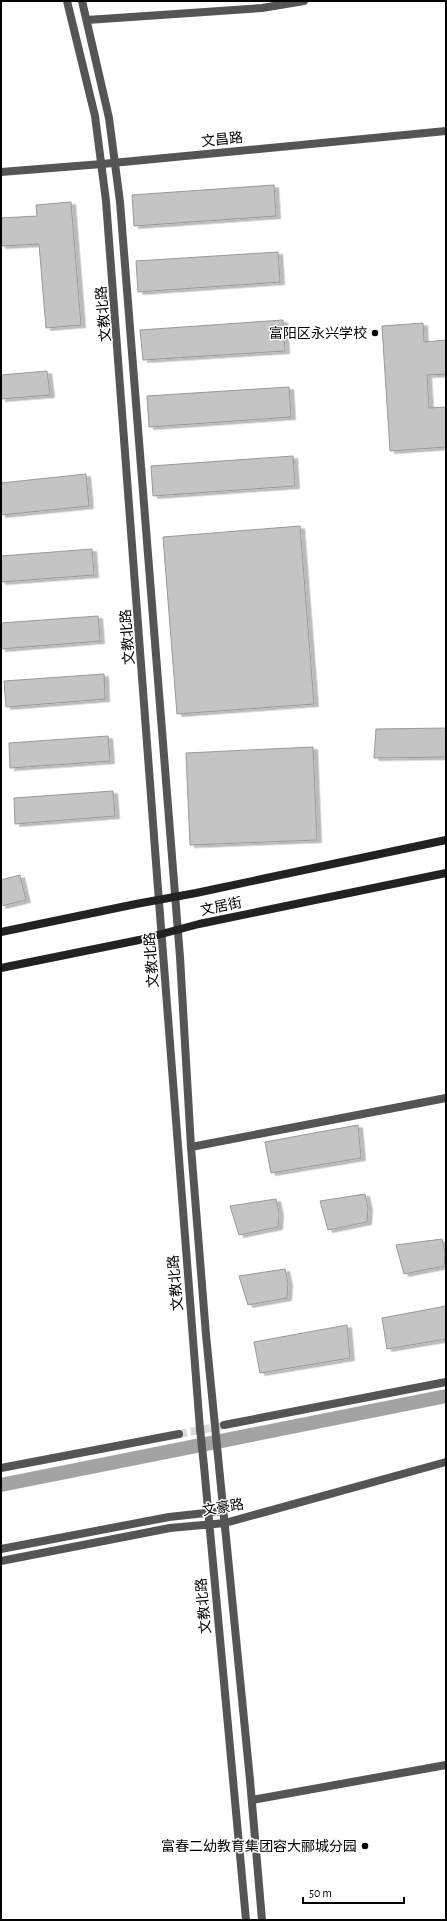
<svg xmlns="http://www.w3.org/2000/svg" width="447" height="1921" font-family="'Alegreya Sans','Noto Sans SC',sans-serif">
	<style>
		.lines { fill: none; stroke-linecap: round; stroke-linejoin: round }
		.canal { stroke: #a3a3a3; stroke-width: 14 }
		.building { fill: #c4c4c4; stroke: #999; filter: url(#shadow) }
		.minor-tunnel { stroke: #d9d9d9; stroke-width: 8; stroke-dasharray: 8 4; stroke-linecap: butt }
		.minor { stroke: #555; stroke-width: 8 }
		.tertiary { stroke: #555; stroke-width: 8 }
		.secondary { stroke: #222; stroke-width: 8 }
		.tertiary-bridge { stroke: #555; stroke-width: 8 }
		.poi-dot { fill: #000; stroke: #fff; stroke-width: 1.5 }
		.labels { text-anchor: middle; stroke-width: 3; stroke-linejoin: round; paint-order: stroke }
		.street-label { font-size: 14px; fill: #000; stroke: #fff }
		.poi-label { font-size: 14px; fill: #000; stroke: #fff; text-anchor: end }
	</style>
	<defs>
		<filter id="shadow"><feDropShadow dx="4.5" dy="2.5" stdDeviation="0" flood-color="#0004"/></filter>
	</defs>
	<rect width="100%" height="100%" fill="#fff"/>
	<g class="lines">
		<path class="canal" d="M1,1485L446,1396"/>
	</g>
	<path class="building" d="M274,185L276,216L134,226L132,195Z
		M71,202L81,325L46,328L39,244L1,246V218L37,216L36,205Z
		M278,252L280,282L138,292L136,261Z
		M283,320L285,351L143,360L140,330Z
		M423,323L424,342L446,340V374L427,375L429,408L446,407V447L390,451L382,326Z
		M47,371L50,395L1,399V375Z
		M289,387L291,417L149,427L147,396Z
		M293,456L295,486L153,496L151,466Z
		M86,474L89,506L1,515V483Z
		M300,526L314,704L177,714L163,537Z
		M92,549L94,575L1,582V556Z
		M98,616L100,641L1,649V623Z
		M104,674L105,699L6,707L4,681Z
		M446,728V757L374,758L376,729Z
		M108,736L110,761L10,768L9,743Z
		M313,747L317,840L190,845L186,753Z
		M113,791L115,816L15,824L14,798Z
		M20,875L26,900L1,906V880Z
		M358,1125L361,1158L271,1173L265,1142Z
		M365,1194L368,1208L367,1222L328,1230L320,1201Z
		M276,1199L279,1213L278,1227L239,1235L230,1206Z
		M442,1239L445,1253L444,1266L404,1274L396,1245Z
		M285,1269L288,1283L287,1298L248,1305L239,1276Z
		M446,1306V1339L387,1349L382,1318Z
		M347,1325L350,1358L260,1373L254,1342Z"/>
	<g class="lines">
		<path class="minor-tunnel" d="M179,1434L222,1426"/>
		<path class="minor" d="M87,20L262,8L304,1
			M1,172L102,164
			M191,1147L446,1098
			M224,1425L446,1382
			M1,1468L179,1434
			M252,1800L446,1765"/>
		<path class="tertiary" d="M67,1L95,116L106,201C140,610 165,1020 200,1429
			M82,1L109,118L120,202L180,957L191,1147L206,1335L250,1780L262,1920
			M102,164L446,131
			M204,1466L246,1920
			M1,1549L169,1517L224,1511
			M1,1561L170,1528L225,1523L446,1462"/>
		<path class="secondary" d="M1,932L136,904L196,893L446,840
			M1,968L139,940L199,924L446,873"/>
		<path class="tertiary-bridge" d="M200,1429L204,1466"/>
	</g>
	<g class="poi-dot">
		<circle cx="375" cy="333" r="4"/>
		<circle cx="365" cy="1846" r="4"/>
	</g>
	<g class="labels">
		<g class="street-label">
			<text transform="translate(222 139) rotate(-6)" y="5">文昌路</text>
			<text transform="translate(103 314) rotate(-95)" y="5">文教北路</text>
			<text transform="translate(127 637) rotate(-94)" y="5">文教北路</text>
			<text transform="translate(221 906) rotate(-12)" y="5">文居街</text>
			<text transform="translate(151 960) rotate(-94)" y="5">文教北路</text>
			<text transform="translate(175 1283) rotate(-95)" y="5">文教北路</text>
			<text transform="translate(223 1507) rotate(-10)" y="5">文豪路</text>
			<text transform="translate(203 1606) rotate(-95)" y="5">文教北路</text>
		</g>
		<g class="poi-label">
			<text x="367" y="338">富阳区永兴学校</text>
			<text x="357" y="1851">富春二幼教育集团容大郦城分园</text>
		</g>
	</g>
	<rect width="447" height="1921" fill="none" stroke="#000000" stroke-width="4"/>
	<path d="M303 1897v6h101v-6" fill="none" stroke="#000000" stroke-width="2"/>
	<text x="309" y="1897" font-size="12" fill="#000000" stroke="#ffffff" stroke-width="3" paint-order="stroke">50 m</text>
</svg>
